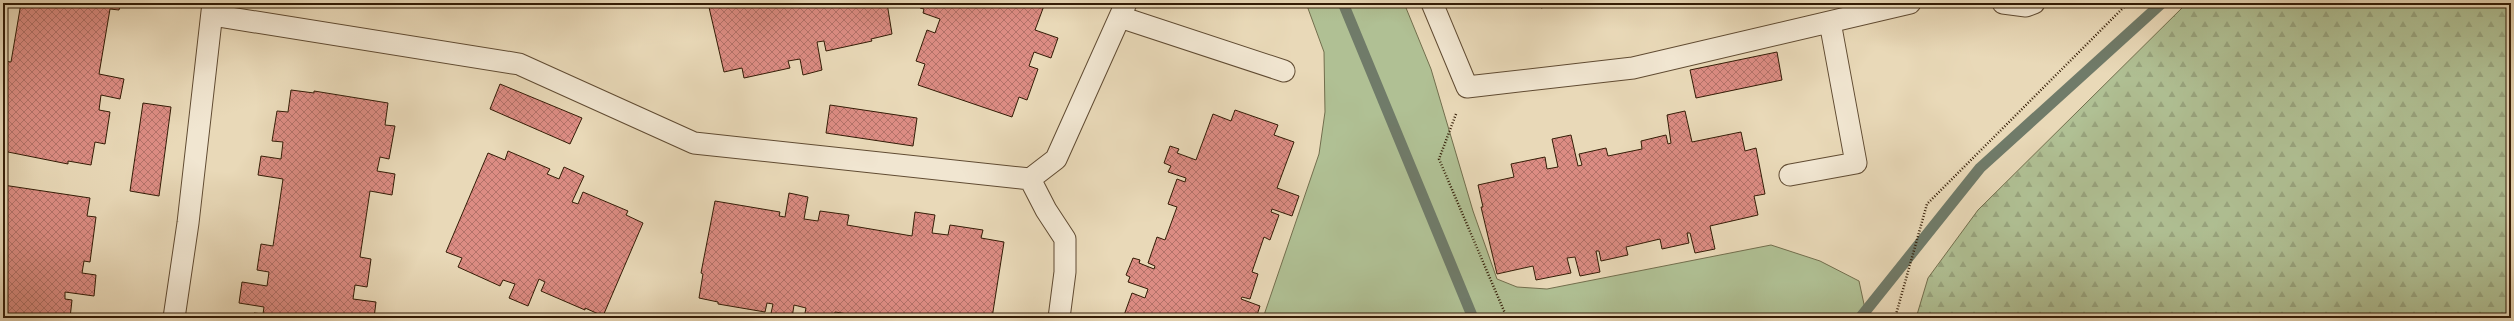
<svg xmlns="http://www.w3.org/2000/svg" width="2514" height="321" font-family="'IM FELL Double Pica',serif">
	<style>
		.green { fill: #b0c094; stroke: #726e4d }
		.forest { fill: url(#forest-firs); stroke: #726e4d }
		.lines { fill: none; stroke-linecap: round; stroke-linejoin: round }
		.stream { stroke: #707b69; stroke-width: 11 }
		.building { fill: url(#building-cross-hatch); stroke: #331c06 }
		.service-casing { stroke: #604b32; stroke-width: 23 }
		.path { stroke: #331c06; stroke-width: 2.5; stroke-dasharray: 1 2; stroke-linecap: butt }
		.service { stroke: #f1e6d1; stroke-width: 21 }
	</style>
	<defs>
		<pattern id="forest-firs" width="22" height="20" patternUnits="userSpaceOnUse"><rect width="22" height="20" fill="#b0c094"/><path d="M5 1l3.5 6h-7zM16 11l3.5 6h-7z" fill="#98a47e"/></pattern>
		<pattern id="building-cross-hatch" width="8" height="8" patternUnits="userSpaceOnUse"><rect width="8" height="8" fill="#dc8c83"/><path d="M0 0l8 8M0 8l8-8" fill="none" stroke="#b37269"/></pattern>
	</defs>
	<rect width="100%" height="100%" fill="#e9d9b8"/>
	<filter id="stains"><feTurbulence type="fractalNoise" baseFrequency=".005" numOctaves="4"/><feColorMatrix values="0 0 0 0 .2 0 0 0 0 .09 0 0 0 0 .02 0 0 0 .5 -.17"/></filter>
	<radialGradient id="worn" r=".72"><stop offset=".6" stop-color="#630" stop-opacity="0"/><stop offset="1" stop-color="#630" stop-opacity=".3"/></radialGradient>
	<path class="green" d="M1306,3H1404L1431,69L1473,211L1497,279L1517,287L1547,289L1771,245L1820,261L1859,281L1867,318H1263L1319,154L1325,112L1324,52Z"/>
	<path class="forest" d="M2187,3H2511V318H1916L1928,278L1978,210Z"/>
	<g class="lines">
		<path class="stream" d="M1343,3L1473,318
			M1860,318L1980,168L2162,3"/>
	</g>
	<path class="building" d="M21,3H121L119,10L110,9L99,74L124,79L120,99L101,95L99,110L110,112L105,144L95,142L91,165L68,161V164L3,151V61L11,62Z
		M708,3H887L892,34L871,39L872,41L826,51L824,41L817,42L822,70L803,75L800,59L788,61L790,68L744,78L742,68L724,72Z
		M922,3H1045L1035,30L1058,38L1051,58L1034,52L1029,66L1038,69L1027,100L1019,97L1012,117L918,85L925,64L916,61L927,30L935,33L940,19L923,13L924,9L920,8Z
		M1540,3H1561L1541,8Z
		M1777,52L1782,80L1696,98L1690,70Z
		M500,84L582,118L570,144L490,109Z
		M291,90L314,93V91L388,103L385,125L395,126L389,159L380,157L377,171L395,174L392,195L370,191L360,257L371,259L367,287L355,285L353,299L376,302L374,318H253L254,313L263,314L264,307L239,303L242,282L267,286L269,272L257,270L261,244L273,246L283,179L258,175L261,156L281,159L283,142L272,141L277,111L288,112Z
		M143,103L171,107L159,196L130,191Z
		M830,105L917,118L913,146L826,133Z
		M1235,110L1278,125L1274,135L1294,142L1277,188L1299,196L1292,216L1272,209L1271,212L1279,215L1270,240L1264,237L1252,272L1258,274L1250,299L1242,297L1241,299L1260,306L1256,318H1123L1132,293L1145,298L1148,289L1128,282L1130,277L1126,275L1133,258L1140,260L1139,263L1154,269L1155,266L1148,263L1157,237L1165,240L1177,207L1168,204L1177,179L1185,182L1186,178L1168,172L1171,166L1164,163L1170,146L1179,149L1177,153L1196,160L1213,114L1231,121Z
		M1685,111L1692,142L1741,132L1745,151L1756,148L1765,194L1754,196L1758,215L1710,226L1715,249L1695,253L1690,233H1687L1689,243L1662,249L1660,239L1626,247L1628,255L1601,261L1599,251H1596L1600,272L1580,276L1575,257L1567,258L1571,273L1536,280L1533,266L1497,274L1481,207H1483L1478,185L1514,177L1511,164L1545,157L1547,169L1558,167L1552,139L1571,135L1578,166L1582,165L1579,154L1606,148L1608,156L1642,149L1641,141L1666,135L1668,144L1671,143L1667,115Z
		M508,151L550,169L547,174L559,179L564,167L584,176L572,202L578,204L583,192L628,211L626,215L643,223L603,316L585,308V310L541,291L545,282L539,279L528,306L509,298L515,284L503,280L500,286L458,267L462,258L446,252L488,153L505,160Z
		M3,185L90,198L87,216L96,217L90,262L84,261L82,273L96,275L94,296L65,292V299L72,300L70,318H3Z
		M789,193L808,197L804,219L818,221L820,211L849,215L847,225L912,236L915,212L935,215L932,233L948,235L950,225L983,230L981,238L1004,242L992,318H874L835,312L834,318H804L806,308L794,305L792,318H770L773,304L767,303L765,312L718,304V302L699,298L703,274L701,273L715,201L780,212L779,216L785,217Z"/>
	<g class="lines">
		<defs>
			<path id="service" d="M1432,3L1467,87L1633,68L1910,3
				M2003,3L2026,6L2034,3
				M212,15L519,64L694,143L1030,179L1056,159L1126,3
				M1120,17L1284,71
				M1790,175L1856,163L1830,22
				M1030,179L1046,210L1065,239V272L1059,318
				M174,318L188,223L213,3"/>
		</defs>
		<use href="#service" class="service-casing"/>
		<path class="path" d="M1456,114L1439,159L1507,318
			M1895,318L1927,204L2128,3"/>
		<use href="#service" class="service"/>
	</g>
	<rect width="2514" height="321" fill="none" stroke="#e9d9b8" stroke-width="16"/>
	<rect x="4" y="4" width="2506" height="313" fill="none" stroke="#331c06" stroke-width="2"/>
	<rect x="8" y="8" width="2498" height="305" fill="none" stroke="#331c06"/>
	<rect width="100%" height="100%" filter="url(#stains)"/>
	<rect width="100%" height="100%" fill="url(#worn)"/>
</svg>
